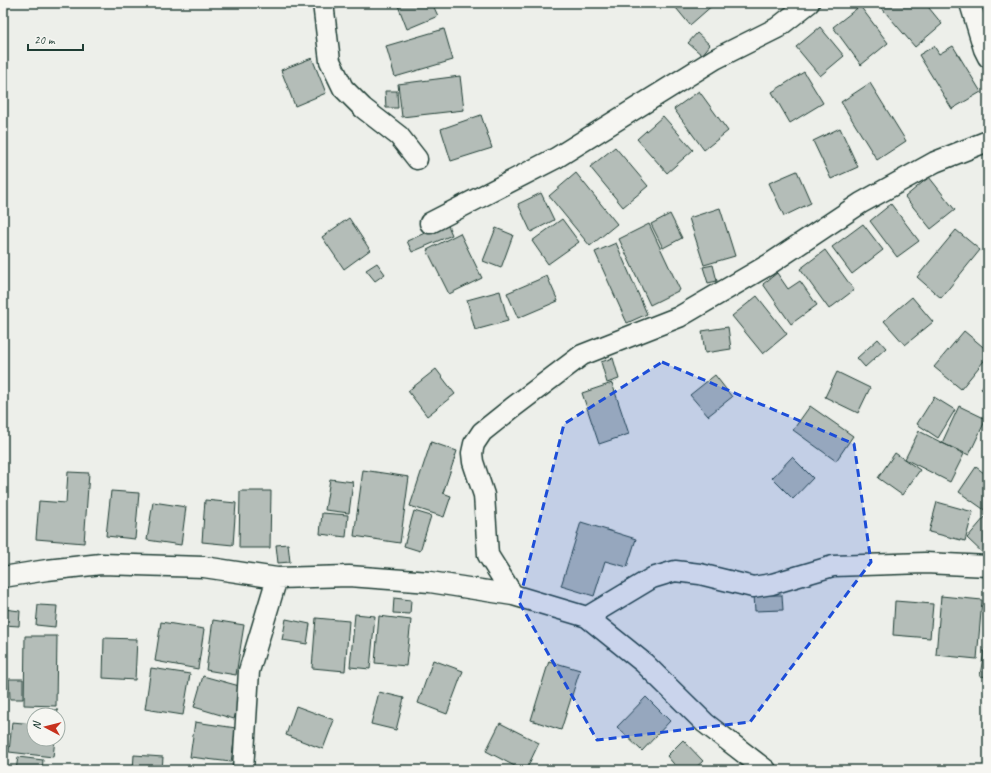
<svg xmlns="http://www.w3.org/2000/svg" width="991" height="773" font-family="Caveat,sans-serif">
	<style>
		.building { fill: #b4bdb8; stroke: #1f3d34 }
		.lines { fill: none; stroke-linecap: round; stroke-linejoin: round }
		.minor-casing { stroke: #1f3d34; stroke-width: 23 }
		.minor { stroke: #f6f6f2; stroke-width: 20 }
		.marked { fill: #1d4ed8; fill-opacity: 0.2; stroke: #1d4ed8; stroke-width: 3; stroke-dasharray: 8 5; stroke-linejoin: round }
	</style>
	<rect width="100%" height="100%" fill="#edefea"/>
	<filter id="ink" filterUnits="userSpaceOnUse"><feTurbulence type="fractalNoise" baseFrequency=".025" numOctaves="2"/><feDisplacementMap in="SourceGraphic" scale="8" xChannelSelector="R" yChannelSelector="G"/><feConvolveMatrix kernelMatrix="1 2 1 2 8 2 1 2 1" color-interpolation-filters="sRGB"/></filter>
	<g filter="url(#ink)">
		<path class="building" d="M329,3H355L356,5L330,9Z
			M397,3H432L438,16L407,29Z
			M672,3H714V4L690,25Z
			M883,3H925L942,24L915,47L880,6Z
			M860,6L888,43L861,65L833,27Z
			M820,27L844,56L820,76L796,47Z
			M444,29L453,60L395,77L386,46Z
			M697,33L710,45L702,55L688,43Z
			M934,46L939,54L953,46L981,92L952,109L919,55Z
			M312,58L326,93L295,106L281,70Z
			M804,72L823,103L790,123L772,92Z
			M460,76L464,110L402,117L398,84Z
			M870,83L906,141L877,160L841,102Z
			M385,91H397L398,108H386Z
			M699,91L728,131L704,150L674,109Z
			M481,115L492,148L451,161L441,129Z
			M663,116L693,150L667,173L637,139Z
			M840,128L858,167L831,179L813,141Z
			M615,147L648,186L623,207L590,167Z
			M797,171L811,203L784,216L769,183Z
			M576,173L617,224L590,246L549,196Z
			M929,177L955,210L931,229L905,197Z
			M541,193L554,220L531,232L518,204Z
			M891,204L919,241L897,257L870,221Z
			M720,208L735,256L704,265L689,218Z
			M670,214L682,238L663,248L651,224Z
			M349,218L370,250L344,269L322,237Z
			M562,219L579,242L548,264L532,241Z
			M447,223L452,235L412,252L407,241Z
			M649,224L680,290L650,305L619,239Z
			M863,224L883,250L852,274L832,247Z
			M496,228L513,235L501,268L483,261Z
			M956,230L980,250L941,298L917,277Z
			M460,233L482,278L449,294L427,250Z
			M616,243L647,314L627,323L595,252Z
			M825,250L854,290L829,309L800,269Z
			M377,263L385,274L375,281L366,270Z
			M713,265L717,281L708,283L703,267Z
			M777,273L788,289L800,281L817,305L791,324L763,284Z
			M547,276L558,301L518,318L507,293Z
			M500,291L508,321L475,330L467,300Z
			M757,296L787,334L763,354L732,316Z
			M912,297L933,322L905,345L884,321Z
			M728,327L731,349L705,353L702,331Z
			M964,331L988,351V356L961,389L934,367Z
			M878,339L886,348L865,367L857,358Z
			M613,358L619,379L607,383L601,362Z
			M436,369L455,394L427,416L408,391Z
			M837,372L870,388L858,413L825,397Z
			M715,375L732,397L708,416L690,395Z
			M988,377V393L981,389Z
			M612,383L629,434L599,444L582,393Z
			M934,397L955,410L938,438L917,424Z
			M810,406L853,436L836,461L793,430Z
			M959,406L986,419L969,455L942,443Z
			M919,431L964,454L950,482L905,459Z
			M431,442L457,451L443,493L451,496L444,517L410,506Z
			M895,453L920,470L902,495L878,478Z
			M792,457L813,478L793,499L772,478Z
			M976,467L988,476V507L986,511L959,492Z
			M363,470L409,477L400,543L354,536Z
			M68,472L89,473L84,543L36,539L39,501L66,503Z
			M330,479L353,482L349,513L325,510Z
			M111,491L139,493L135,539L106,536Z
			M240,491H271L270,548H239Z
			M205,500L236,503L233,545L202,542Z
			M153,502L186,507L181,545L147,540Z
			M937,502L973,512L965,541L929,532Z
			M414,511L431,516L420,551L404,546Z
			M322,513L348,515L346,537L320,534Z
			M985,517L988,519V558L967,538Z
			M581,522L636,539L627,567L605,561L594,596L561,586Z
			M288,544L290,562L278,563L276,545Z
			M754,595H782L783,610L755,611Z
			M941,596L982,600L977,659L936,655Z
			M394,598L411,600L410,614L393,613Z
			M895,601L933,604L930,638L893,635Z
			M38,605L57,606L55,627L36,625Z
			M4,609L20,611L19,626L3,625Z
			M355,614L375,616L370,669L350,667Z
			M379,616L411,620L406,666L375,663Z
			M316,618L349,621L345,671L312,668Z
			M286,619L310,624L307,644L282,640Z
			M213,620L244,625L236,675L206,670Z
			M161,622L204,629L198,669L155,661Z
			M25,636H57L56,706L24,705Z
			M104,638L137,639L135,680L103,678Z
			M984,650H988V677L980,676Z
			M433,660L463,671L447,714L418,703Z
			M549,661L580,670L561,730L531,720Z
			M151,668L190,674L183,715L145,709Z
			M203,676L243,687L234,719L194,707Z
			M9,679H23V699H10Z
			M379,692L404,698L396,730L371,724Z
			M646,697L670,721L642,751L617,727Z
			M296,706L334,720L323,749L286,735Z
			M41,709L58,710L57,715H40Z
			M12,722L34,724V739H55L53,757L9,752Z
			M195,722L236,728L231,762L190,757Z
			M500,723L539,743L526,770H522L486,751Z
			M683,740L703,761L693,770H679L667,756Z
			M134,755L163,757L162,770H133Z
			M18,757L43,760L42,770H16Z"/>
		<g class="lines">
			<defs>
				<path id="minor" d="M323,3L330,61L343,88L363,108L399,136L417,159
					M970,3L984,49L988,57
					M430,223L556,158L715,59L777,28L809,3
					M3,577L47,570L101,564L204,567L277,578L349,576L430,582L513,595L587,617L644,663L705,723L766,770
					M513,595L488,555L484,495L473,462L472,453L474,444L482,432L512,408L582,355L679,317L768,265L861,203L935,162L988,141
					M587,617L652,578L675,571L700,574L753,587L772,584L833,566L925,563L988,566
					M243,770L249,671L277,578"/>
			</defs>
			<use href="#minor" class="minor-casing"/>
			<use href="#minor" class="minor"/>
		</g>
	</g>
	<path class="marked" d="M662,362L854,444L871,562L750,722L597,740L519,602L564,424Z"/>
	<rect width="991" height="773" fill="none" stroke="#f6f6f2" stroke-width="16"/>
	<rect x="8" y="8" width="975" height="757" fill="none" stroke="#1f3d34" stroke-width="1.5" filter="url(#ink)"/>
	<g transform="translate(46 727) rotate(277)"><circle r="19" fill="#f6f6f2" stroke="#a0aca6"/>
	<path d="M0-3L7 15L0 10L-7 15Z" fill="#c8321e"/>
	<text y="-6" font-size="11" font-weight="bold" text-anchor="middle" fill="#1f3d34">N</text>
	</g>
	<path d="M28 44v6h55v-6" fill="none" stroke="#1f3d34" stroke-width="2"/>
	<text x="34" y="44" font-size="12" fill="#1f3d34" stroke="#f6f6f2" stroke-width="3" paint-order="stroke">20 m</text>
</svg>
